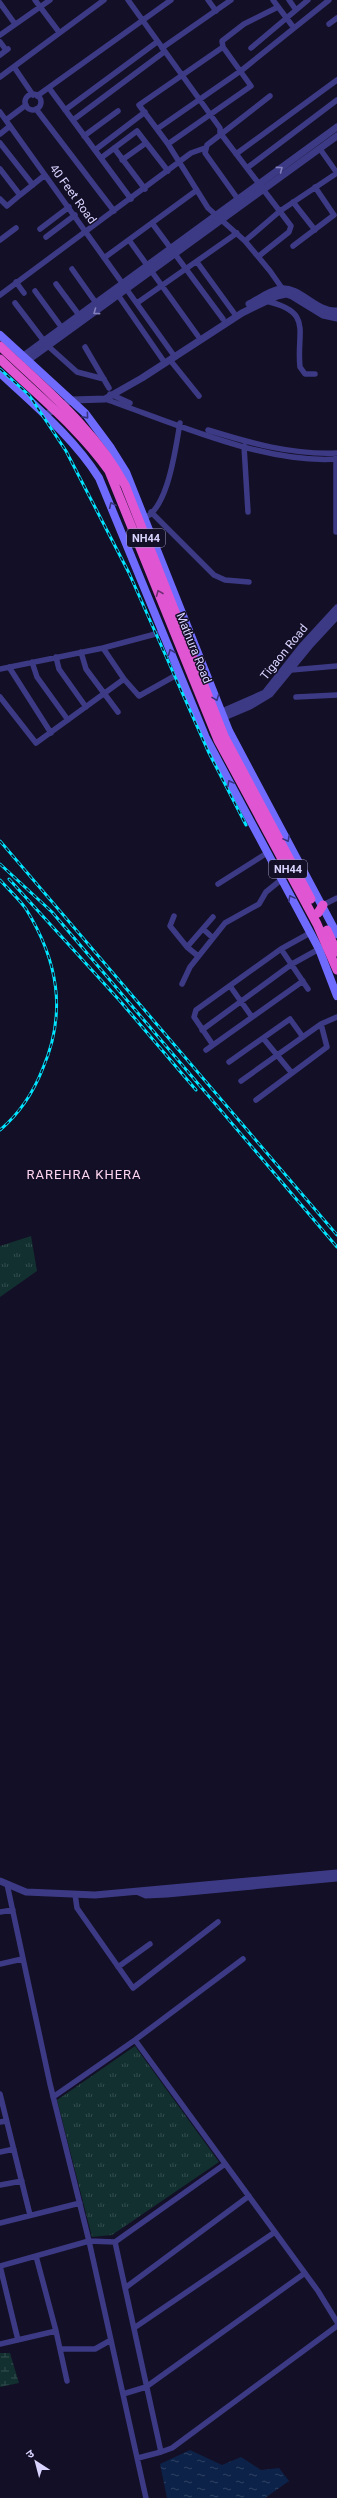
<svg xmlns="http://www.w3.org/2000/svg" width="337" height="2498" font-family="Roboto,'Noto Sans Devanagari',sans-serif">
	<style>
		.grass { fill: url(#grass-tufts) }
		.wetland { fill: url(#wetland-marsh) }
		.water { fill: url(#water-ripples) }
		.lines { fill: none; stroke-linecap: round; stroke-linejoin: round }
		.minor { stroke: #3d3a85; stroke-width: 5.5 }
		.tertiary { stroke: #3d3a85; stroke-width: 7 }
		.secondary { stroke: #6f6bff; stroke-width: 8 }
		.trunk { stroke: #e055d1; stroke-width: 9 }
		.rail-casing { stroke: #00e5ff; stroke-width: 3 }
		.rail { stroke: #130f26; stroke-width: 1.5; stroke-dasharray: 4.5; stroke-linecap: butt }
		.oneway { stroke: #837fbc }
		.oneway2 { stroke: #38347d }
		.oneway3 { stroke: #6f2e73 }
		.labels { text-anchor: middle; stroke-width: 3; stroke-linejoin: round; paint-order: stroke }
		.shield { fill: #130f26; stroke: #9e99be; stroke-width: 1 }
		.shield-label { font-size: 11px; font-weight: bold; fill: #d9d4ff }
		.street-label { font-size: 12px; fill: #d9d4ff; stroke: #130f26 }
		.neighbourhood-label { font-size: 13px; letter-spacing: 1px; fill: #ffd6f0; stroke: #130f26 }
	</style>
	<defs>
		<pattern id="grass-tufts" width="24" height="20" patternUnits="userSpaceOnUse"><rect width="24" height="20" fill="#12302f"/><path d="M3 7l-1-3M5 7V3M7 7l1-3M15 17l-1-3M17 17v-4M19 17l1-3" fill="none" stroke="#344d4e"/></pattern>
		<pattern id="wetland-marsh" width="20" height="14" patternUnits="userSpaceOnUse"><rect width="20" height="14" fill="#12302f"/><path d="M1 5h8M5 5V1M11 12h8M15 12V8" fill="none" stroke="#344d4e"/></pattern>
		<pattern id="water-ripples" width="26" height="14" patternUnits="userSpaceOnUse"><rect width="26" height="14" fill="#0c2248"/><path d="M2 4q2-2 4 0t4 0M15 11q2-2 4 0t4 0" fill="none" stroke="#2f4163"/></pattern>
	</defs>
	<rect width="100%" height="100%" fill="#130f26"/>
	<path class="grass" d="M31,1236L37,1271L0,1297V1246Z
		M135,2046L219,2162L112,2235L92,2237L57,2100Z"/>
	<path class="wetland" d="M0,2353H10L19,2383L0,2387Z"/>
	<path class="water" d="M190,2450L222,2465L241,2457L261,2470L279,2468L289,2481L265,2498H167L160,2464Z"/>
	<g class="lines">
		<path class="minor" d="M35,0L59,32
			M128,0L220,128V135L207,145L205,153L240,202
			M208,0L216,11
			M273,0L294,28
			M289,0L296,10
			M0,3L15,24
			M329,24L337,18
			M0,35L50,0
			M0,42L6,50
			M223,47L139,105L168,144L208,208L245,241L270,271L284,291
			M162,48L231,0
			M251,48L308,0
			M0,55L8,49
			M14,67L33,95
			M0,77L104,0
			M49,88L131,199
			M25 102a8 8 0 1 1 16 0a8 8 0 1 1-16 0Z
			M37,96L171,0
			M36,109L114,211
			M65,110L157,42
			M0,112L175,357
			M6,120L26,105
			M73,120L164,52
			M157,129L242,70L329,0
			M0,134L10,126
			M221,134L291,226L289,232L259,256
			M220,135L270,96
			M84,136L118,111
			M0,143L33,185
			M168,144L251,86L223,47L222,41L244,24L278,7
			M114,148L145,189
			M320,149L337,173
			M95,150L145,112
			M236,154L337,80
			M101,158L137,131L168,171
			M122,160L146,143
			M247,168L337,100
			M0,169L20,195L45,175
			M0,199L7,206L20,195
			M293,202L315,230
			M152,223L223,319
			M40,229L69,207
			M46,237L75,215
			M0,240L16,228
			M129,240L198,336
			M245,241L280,211L337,173
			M293,246L334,215L315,187
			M104,258L197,190
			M197,262L234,313
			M72,269L96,303
			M16,282L24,293
			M56,284L79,315
			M35,291L62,328
			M0,295L191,153L205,148
			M118,295L165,363
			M266,301C314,312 296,331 300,367L305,374H315
			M15,303L44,341
			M137,303L237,233
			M48,346L77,372L104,379
			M85,347L109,388
			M170,360L199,396
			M110,394L130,403
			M105,399C174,423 264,464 337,459
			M208,430C250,443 292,455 337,453
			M244,446L248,512
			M151,512L214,575L225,580L249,582
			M141,519C168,514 176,445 180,423
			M336,532V457
			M103,648L124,679L139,696L180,673
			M81,652L86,669L118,712
			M56,657L59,669L86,707
			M32,662L37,677L68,720
			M9,667L51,733
			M0,669L103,648L163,632
			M291,670L337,666
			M0,697L36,743L124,679
			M296,697L337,695
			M218,884L267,853
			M323,905L337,898
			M174,916L170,926L187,947L198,956
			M203,929L213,938
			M187,947L213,917
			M281,949L308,989
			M182,984L190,967L225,923L259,904L266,892L282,879
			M230,986L252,1017
			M202,1030L292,964L319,949
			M263,1038L291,1072
			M213,1045L194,1017L196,1010L281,949L310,933
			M206,1050L303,981
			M229,1062L290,1019L303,1037
			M241,1081L321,1024
			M256,1100L327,1047L321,1024L337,1017
			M7,1884L50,2084L89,2241L146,2498
			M75,1894L77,1908L133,1988L218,1922
			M0,1912L13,1910
			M0,1964L22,1959
			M118,1967L150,1944
			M135,2040L318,2291L337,2322
			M0,2094L30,2215
			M53,2097L135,2040L243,1959
			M0,2122L6,2121
			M0,2152L14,2149
			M225,2164L115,2242L161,2452L172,2448L337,2326
			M0,2185L22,2181
			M0,2223L80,2203
			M36,2256L56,2331L67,2381
			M0,2266L89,2241L115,2242
			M0,2266L18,2340
			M125,2288L249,2196
			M134,2328L275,2232
			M0,2344L56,2331
			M60,2349H95L111,2340
			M123,2394L146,2387L305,2273
			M138,2458L161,2452"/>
		<path class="tertiary" d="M249,304C259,299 269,291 280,289C300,286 316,313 337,311
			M22,357L337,127
			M27,361L337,136
			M45,415L72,400L105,399L142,378L242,313L277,296L286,294L292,296L323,315L337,318
			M222,712L265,693L303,645L337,608
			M224,717L250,706L270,694L311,644L337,616
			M0,1881L26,1892L95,1895L337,1873
			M139,1892L146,1895L167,1894L337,1878"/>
		<path class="secondary" d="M0,335L85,413L111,448L126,472L229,731L337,934
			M0,373C35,406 73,437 99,478L206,738L319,949L337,996"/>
		<path class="trunk" d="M0,346C45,389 95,429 125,485L224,736L311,899
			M0,359C37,395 79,428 109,471L218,740L317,924L337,970
			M318,913L323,905
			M327,930L337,952"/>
		<defs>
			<path id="rail" d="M0,369L29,395L66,451L129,573L208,751L246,825
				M0,841L337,1235
				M0,864L52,912L337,1247
				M9,879L120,1001L196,1090
				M0,880C8,889 19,899 26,909C58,961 67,1012 43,1068C34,1091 19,1114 0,1130"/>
		</defs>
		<use href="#rail" class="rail-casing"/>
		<use href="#rail" class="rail"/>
	</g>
	<defs><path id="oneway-chevron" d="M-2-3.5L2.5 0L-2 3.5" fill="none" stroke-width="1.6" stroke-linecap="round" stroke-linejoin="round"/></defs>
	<g class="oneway">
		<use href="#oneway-chevron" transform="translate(280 169) rotate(-37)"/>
		<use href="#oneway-chevron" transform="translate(96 312) rotate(144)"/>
	</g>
	<g class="oneway2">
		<use href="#oneway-chevron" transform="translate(86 416) rotate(49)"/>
		<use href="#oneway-chevron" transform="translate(112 505) rotate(-114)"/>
		<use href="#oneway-chevron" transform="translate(171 652) rotate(-112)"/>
		<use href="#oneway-chevron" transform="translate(216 698) rotate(69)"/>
		<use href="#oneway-chevron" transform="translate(230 783) rotate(-118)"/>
		<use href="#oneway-chevron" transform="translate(287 839) rotate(62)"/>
		<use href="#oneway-chevron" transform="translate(291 898) rotate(-118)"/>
	</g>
	<use class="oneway3" href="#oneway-chevron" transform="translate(159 593) rotate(-112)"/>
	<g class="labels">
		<g class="shield">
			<rect x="127" y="529" width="38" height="18" rx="3"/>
			<rect x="269" y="860" width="38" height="18" rx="3"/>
		</g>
		<g class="shield-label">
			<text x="146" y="542">NH44</text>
			<text x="288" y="873">NH44</text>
		</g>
		<g class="street-label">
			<text transform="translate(73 194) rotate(54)" y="4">40 Feet Road</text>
			<text transform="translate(194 648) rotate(68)" y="4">Mathura Road</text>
			<text transform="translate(284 652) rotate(-51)" y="4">Tigaon Road</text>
		</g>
		<g class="neighbourhood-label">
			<text x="84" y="1179">RAREHRA KHERA</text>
		</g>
	</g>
	<g transform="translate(36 2462) rotate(324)" stroke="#130f26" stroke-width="3" paint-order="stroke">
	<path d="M0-3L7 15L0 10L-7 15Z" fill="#d9d4ff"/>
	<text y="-6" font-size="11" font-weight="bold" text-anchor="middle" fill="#d9d4ff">उ</text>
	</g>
</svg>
